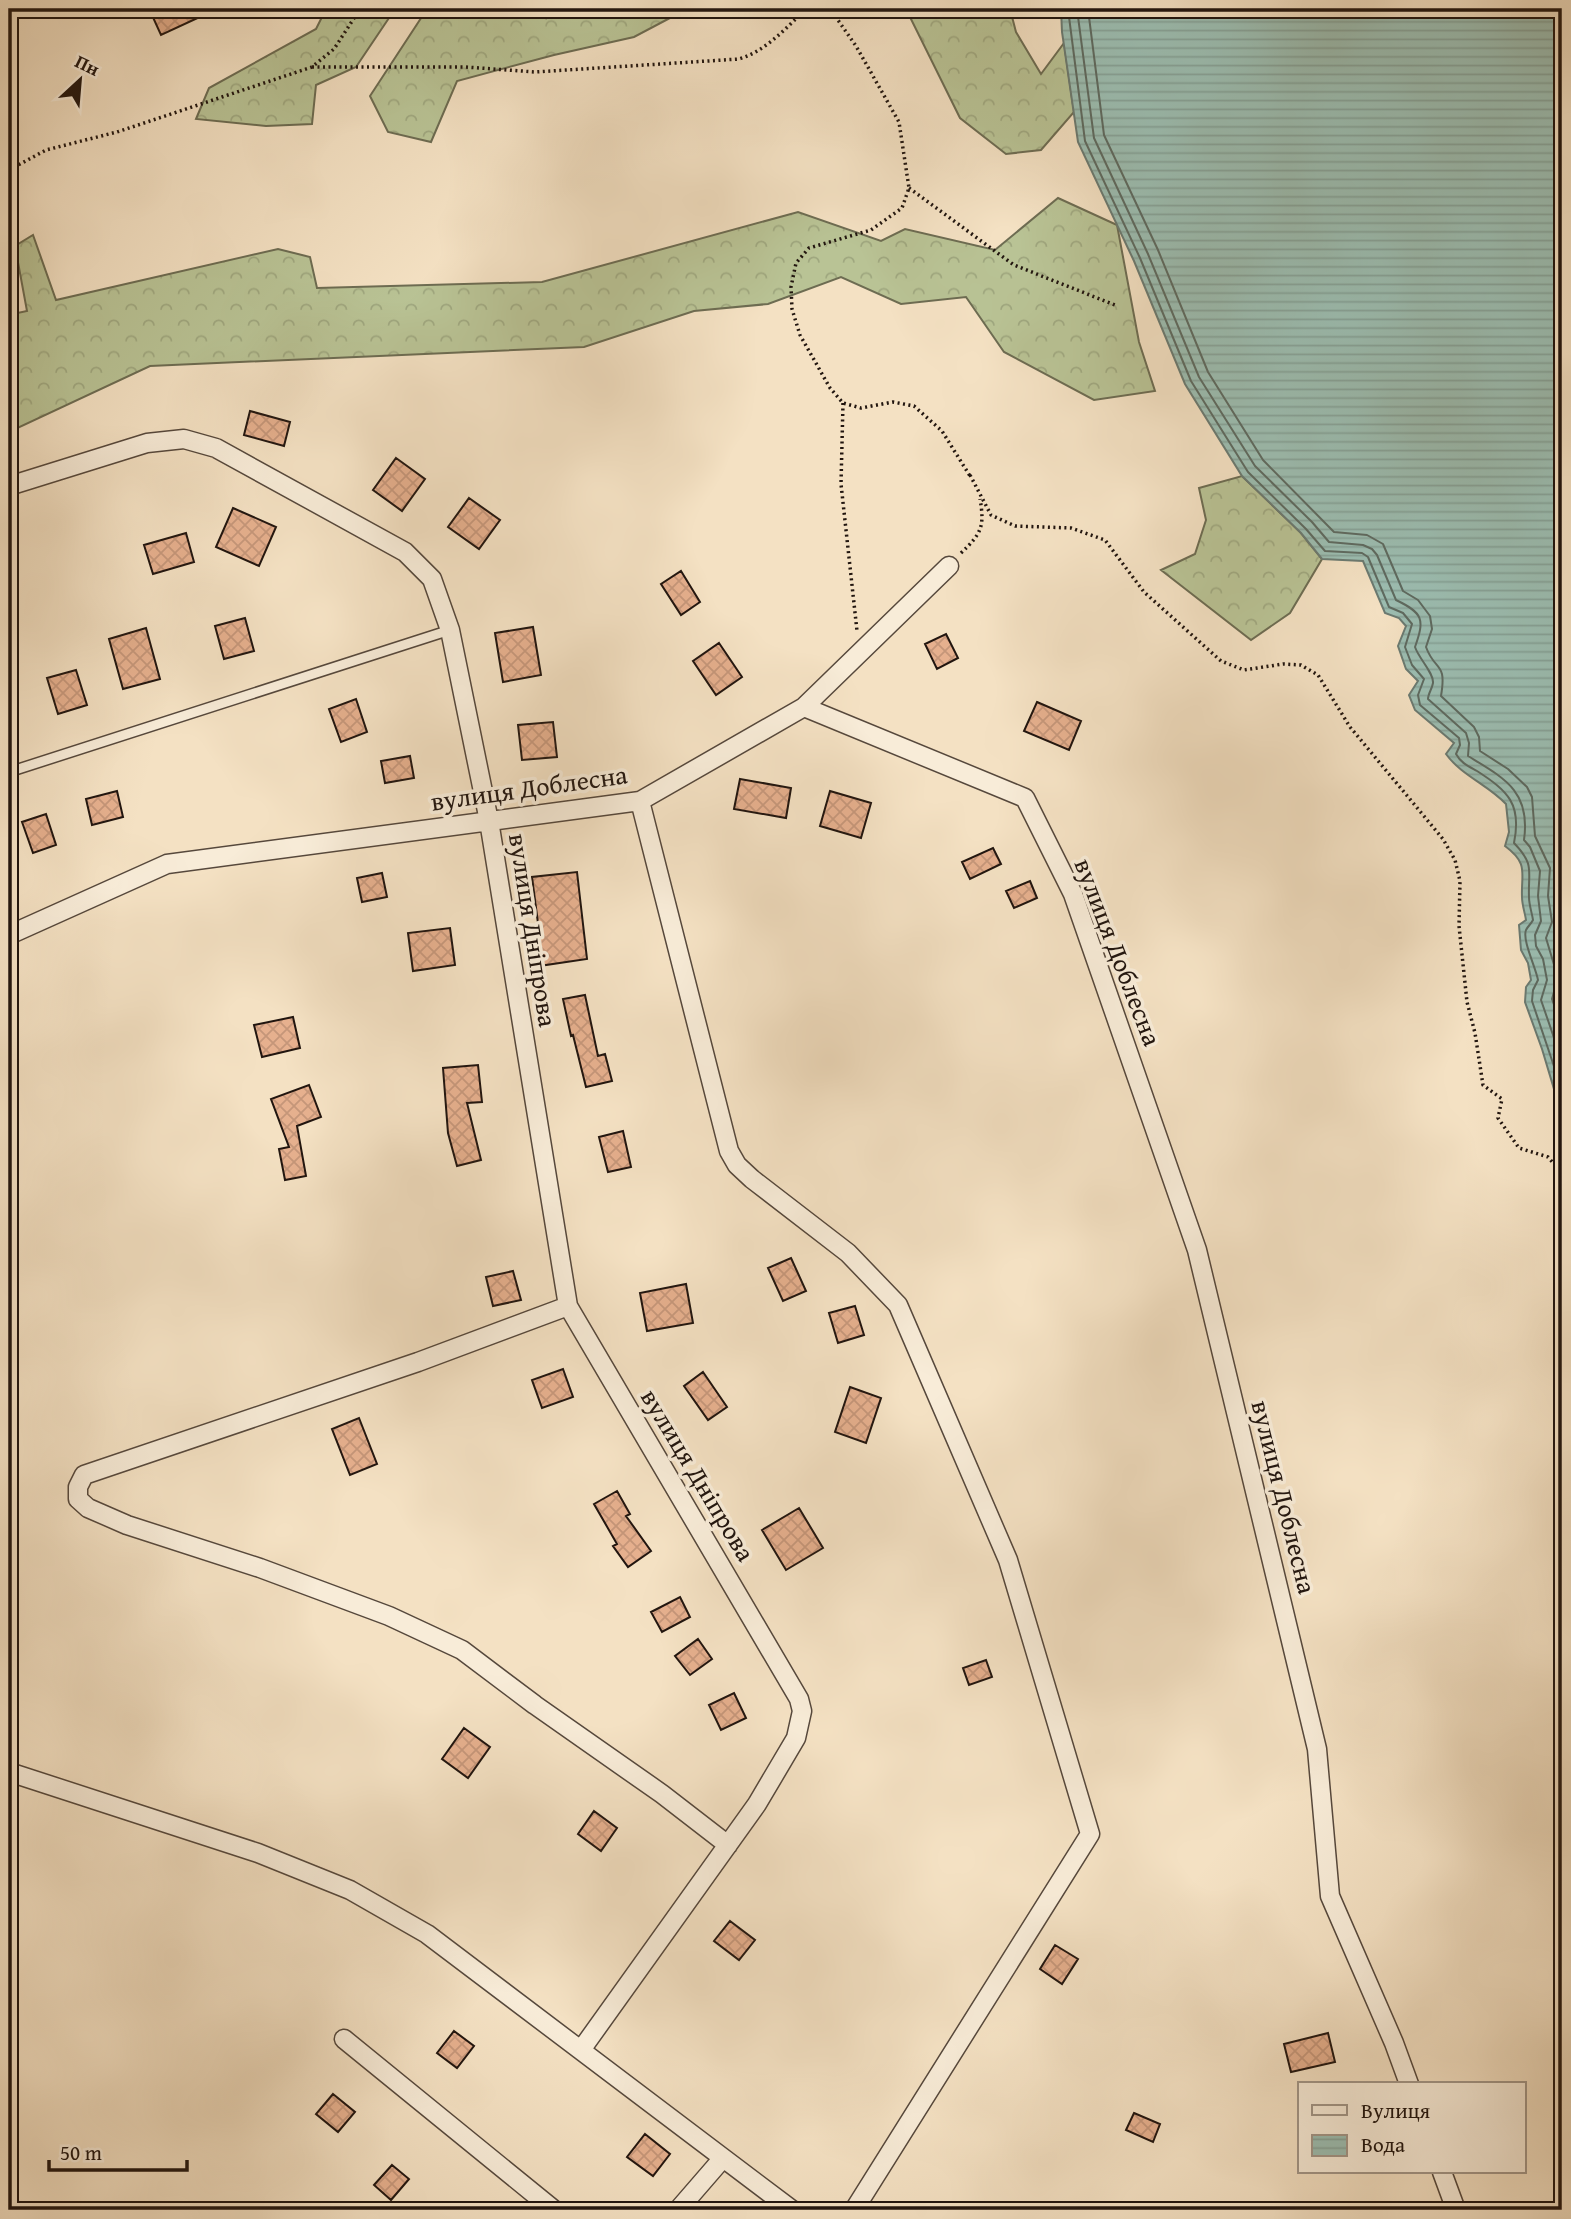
<svg xmlns="http://www.w3.org/2000/svg" width="1571" height="2219" font-family="'Gentium Book Plus',serif">
	<style>
		.forest { fill: url(#forest-crowns); stroke: #6d6c52; stroke-width: 2 }
		.water { fill: url(#water-rules); stroke: #6b7a71; stroke-width: 2 }
		.lines { fill: none; stroke-linecap: round; stroke-linejoin: round }
		.shore { stroke: #5e6a60; stroke-width: 2 }
		.building { fill: url(#building-cross-hatch); stroke: #21150f; stroke-width: 2 }
		.lane-casing { stroke: #56483c; stroke-width: 12 }
		.street-casing { stroke: #56483c; stroke-width: 21 }
		.path { stroke: #21150f; stroke-width: 3.5; stroke-dasharray: 2 3.5; stroke-linecap: butt }
		.lane { stroke: #f8ecd8; stroke-width: 9 }
		.street { stroke: #f8ecd8; stroke-width: 18 }
		.labels { text-anchor: middle; stroke-width: 7; stroke-linejoin: round; paint-order: stroke }
		.street-label { font-size: 26px; fill: #21150f; stroke: #f8ecd8 }
	</style>
	<defs>
		<pattern id="forest-crowns" width="20" height="18" patternUnits="userSpaceOnUse" patternTransform="scale(1.75)"><rect width="20" height="18" fill="#b9c395"/><path d="M2 6a3 3 0 1 1 6 0M12 15a3 3 0 1 1 6 0" fill="none" stroke="#9fa77f"/></pattern>
		<pattern id="water-rules" width="6" height="5" patternUnits="userSpaceOnUse" patternTransform="scale(1.75)"><rect width="6" height="5" fill="#9cbeb2"/><path d="M0 2.5h6" fill="none" stroke="#86a298"/></pattern>
		<pattern id="building-cross-hatch" width="8" height="8" patternUnits="userSpaceOnUse" patternTransform="scale(1.75)"><rect width="8" height="8" fill="#e6b08e"/><path d="M0 0l8 8M0 8l8-8" fill="none" stroke="#c59679"/></pattern>
	</defs>
	<rect width="100%" height="100%" fill="#f4e1c3"/>
	<filter id="stains"><feTurbulence type="fractalNoise" baseFrequency=".00286" numOctaves="4"/><feColorMatrix values="0 0 0 0 .2 0 0 0 0 .09 0 0 0 0 .02 0 0 0 .5 -.17"/></filter>
	<radialGradient id="worn" r=".72"><stop offset=".6" stop-color="#630" stop-opacity="0"/><stop offset="1" stop-color="#630" stop-opacity=".3"/></radialGradient>
	<path class="forest" d="M326,9H395L356,67L316,85L312,124L266,126L196,119L209,88L316,29Z
		M427,9H505L545,18L540,9H687L634,37L554,55L457,81L431,142L388,132L370,96Z
		M906,9H1010L1016,32L1041,74L1064,43L1074,112L1041,150L1006,154L960,118Z
		M1058,198L1117,225L1139,342L1155,391L1094,400L1004,352L966,297L901,304L841,277L768,304L694,311L584,347L150,366L9,432V310L13,314L27,311L15,246L33,235L56,300L278,249L310,257L317,288L542,282L798,212L881,241L905,229L995,250Z
		M1242,476L1301,533L1322,559L1290,613L1251,640L1161,570L1195,554L1206,520L1199,488Z"/>
	<path class="water" d="M1061,9H1562V1103L1554,1089L1542,1049L1525,1002L1526,987L1531,980L1528,963L1521,950L1519,925L1526,920C1525,913 1522,905 1522,897C1521,872 1529,864 1505,846L1509,832L1506,804C1488,785 1461,775 1446,754L1454,743L1415,710L1409,695L1418,681L1406,669L1398,646L1406,626L1399,618L1385,613L1363,561L1322,559L1301,533L1242,476L1185,384L1134,261L1078,142L1062,32Z"/>
	<g class="lines">
		<path class="shore" d="M1068,9L1085,141L1140,258L1191,381L1248,472L1306,529L1325,551L1362,553L1368,557L1389,607L1403,613L1412,624L1405,647L1412,665L1424,679L1418,695L1420,705L1459,738L1460,745L1456,754C1461,763 1468,766 1477,771C1508,791 1522,804 1514,843C1535,865 1528,870 1529,897C1529,905 1532,913 1533,920C1531,924 1528,926 1526,930C1522,940 1536,968 1538,980L1533,990L1532,1001L1562,1090
			M1077,9L1094,138L1148,254L1199,377L1255,466L1312,522L1329,542L1363,545L1372,549L1377,555L1396,600C1423,613 1425,619 1415,647C1419,659 1434,673 1433,683C1432,689 1428,694 1428,699L1466,733L1469,743L1468,756C1504,778 1531,791 1524,840L1530,847L1540,871L1538,896L1541,921L1535,935L1536,946L1543,959L1547,980L1541,1000L1562,1061
			M1088,9L1104,135L1158,250L1208,372L1263,460L1334,532L1367,535L1383,544L1403,591L1418,600L1430,616L1432,629L1426,647C1435,672 1447,661 1441,696L1474,727L1479,737L1480,751L1508,769L1527,787L1532,797L1535,836L1550,868L1548,896L1552,922L1546,938L1558,978L1552,999L1562,1027"/>
	</g>
	<path class="building" d="M160,9H217L161,35L151,13Z
		M250,411L290,422L284,446L244,435Z
		M396,458L425,479L402,511L373,490Z
		M469,498L500,520L479,549L448,527Z
		M233,508L276,527L259,566L216,547Z
		M186,533L194,562L153,574L144,545Z
		M681,571L700,602L681,615L661,584Z
		M245,618L254,651L224,659L215,626Z
		M533,627L541,675L503,682L495,633Z
		M146,628L160,679L123,689L109,639Z
		M946,634L958,658L937,669L925,644Z
		M719,643L742,677L716,695L693,661Z
		M76,670L87,705L58,714L47,678Z
		M356,699L367,732L341,742L329,709Z
		M1037,702L1081,721L1069,750L1024,731Z
		M553,722L557,757L522,760L518,725Z
		M410,756L414,778L385,783L381,761Z
		M740,779L791,788L786,818L734,809Z
		M117,791L123,817L92,825L86,799Z
		M830,791L871,803L861,838L820,826Z
		M46,814L56,845L33,853L22,822Z
		M993,848L1001,864L970,879L962,862Z
		M577,872L587,959L539,966L534,932L539,931L532,877Z
		M382,873L387,897L362,902L357,878Z
		M1030,881L1037,898L1014,908L1006,891Z
		M450,928L455,965L413,971L408,933Z
		M585,995L598,1056L605,1054L612,1081L586,1087L573,1035L571,1036L563,999Z
		M293,1017L300,1048L262,1057L254,1025Z
		M478,1065L482,1102L467,1103L481,1160L457,1166L448,1133L443,1068Z
		M309,1085L321,1117L297,1126L306,1176L285,1180L279,1149L289,1147L271,1099Z
		M623,1131L631,1167L608,1172L599,1137Z
		M791,1258L806,1291L783,1301L768,1268Z
		M513,1271L521,1300L493,1306L486,1277Z
		M686,1284L693,1323L647,1331L640,1293Z
		M855,1306L864,1335L838,1343L829,1313Z
		M563,1369L573,1397L542,1408L532,1380Z
		M703,1372L727,1407L708,1420L684,1386Z
		M850,1387L881,1398L866,1443L835,1432Z
		M359,1418L377,1464L350,1475L332,1429Z
		M617,1491L630,1514L626,1516L651,1551L628,1567L613,1546L617,1544L594,1504Z
		M799,1508L823,1548L786,1570L762,1530Z
		M680,1597L690,1617L662,1632L651,1612Z
		M698,1639L712,1659L690,1675L675,1656Z
		M986,1660L992,1677L969,1685L963,1668Z
		M734,1693L746,1718L721,1730L709,1705Z
		M464,1728L490,1747L468,1778L442,1759Z
		M594,1811L617,1828L601,1851L578,1834Z
		M730,1921L755,1940L739,1960L714,1941Z
		M1055,1945L1078,1959L1062,1984L1040,1969Z
		M454,2031L474,2046L457,2068L437,2053Z
		M1328,2033L1335,2062L1291,2072L1284,2044Z
		M333,2094L355,2112L338,2132L316,2114Z
		M1134,2113L1160,2124L1153,2142L1126,2130Z
		M645,2134L670,2154L653,2176L627,2157Z
		M392,2165L409,2179L391,2200L374,2185Z"/>
	<g class="lines">
		<defs>
			<path id="lane" d="M9,772L450,630"/>
			<path id="street" d="M9,486L147,443L184,439L216,448L405,552L432,579L450,630L489,821L568,1306L799,1699L802,1711L796,1738L757,1804L581,2050
				M804,707L1025,798L1073,894L1197,1250L1317,1749L1330,1896L1394,2043L1409,2084
				M640,801L729,1151L737,1165L752,1179L848,1253L898,1305L1008,1560L1090,1834L854,2210
				M9,935L167,864L640,801L804,707L949,566
				M568,1306L418,1362L84,1475L78,1487V1499L88,1508L127,1525L260,1568L389,1616L462,1650L535,1705L662,1794L728,1845
				M9,1772L258,1853L350,1890L427,1934L792,2210
				M344,2039L554,2210
				M1442,2172L1456,2210
				M678,2210L723,2158"/>
		</defs>
		<use href="#lane" class="lane-casing"/>
		<use href="#street" class="street-casing"/>
		<path class="path" d="M827,9L833,13L856,46L899,122L909,188L902,208L871,230L809,248L796,263L791,287L792,309L800,335L830,388L843,403L861,408L893,402L914,406L942,431L970,476
			M312,67H466L535,72L739,59C766,51 786,28 806,9
			M9,170L46,150L117,132L312,67L334,49L360,9
			M909,188L1014,265L1115,305
			M843,403L841,484L857,631
			M970,475L991,515L1015,526L1071,528L1105,540L1144,592L1221,661L1244,670L1283,664L1301,665L1318,675L1350,727L1443,839L1455,860L1460,881L1459,926L1467,1002L1475,1033L1483,1085L1502,1099L1498,1118L1519,1148L1548,1157L1562,1173
			M961,553C981,534 985,527 980,499
			M1562,1275L1555,1303L1562,1314"/>
		<use href="#lane" class="lane"/>
		<use href="#street" class="street"/>
	</g>
	<g class="labels">
		<g class="street-label">
			<text transform="translate(529 788) rotate(-8)" y="9">вулиця Доблесна</text>
			<text transform="translate(533 930) rotate(81)" y="9">вулиця Дніпрова</text>
			<text transform="translate(1118 952) rotate(69)" y="9">вулиця Доблесна</text>
			<text transform="translate(698 1475) rotate(59)" y="9">вулиця Дніпрова</text>
			<text transform="translate(1284 1497) rotate(76)" y="9">вулиця Доблесна</text>
		</g>
	</g>
	<rect width="1571" height="2219" fill="none" stroke="#f4e1c3" stroke-width="35"/>
	<rect x="10" y="10" width="1550" height="2198" fill="none" stroke="#21150f" stroke-width="3.5"/>
	<rect x="18" y="18" width="1536" height="2184" fill="none" stroke="#21150f" stroke-width="2"/>
	<rect x="1298" y="2082" width="228" height="91" fill="#f8ecd8" stroke="#a29688" stroke-width="2"/>
	<rect x="1312" y="2105" width="35" height="10" fill="#f8ecd8" stroke="#a29688" stroke-width="2"/>
	<text x="1361" y="2118" font-size="21" fill="#21150f">Вулиця</text>
	<rect x="1312" y="2135" width="35" height="21" fill="url(#water-rules)" stroke="#a29688" stroke-width="2"/>
	<text x="1361" y="2152" font-size="21" fill="#21150f">Вода</text>
	<g transform="translate(80 80) rotate(26)" stroke="#f8ecd8" stroke-width="5" paint-order="stroke">
	<path d="M0-5L12 26L0 18L-12 26Z" fill="#21150f"/>
	<text y="-10" font-size="19" font-weight="bold" text-anchor="middle" fill="#21150f">Пн</text>
	</g>
	<path d="M49 2160v10h138v-10" fill="none" stroke="#21150f" stroke-width="3.5"/>
	<text x="60" y="2160" font-size="21" fill="#21150f" stroke="#f8ecd8" stroke-width="5" paint-order="stroke">50 m</text>
	<rect width="100%" height="100%" filter="url(#stains)"/>
	<rect width="100%" height="100%" fill="url(#worn)"/>
</svg>
